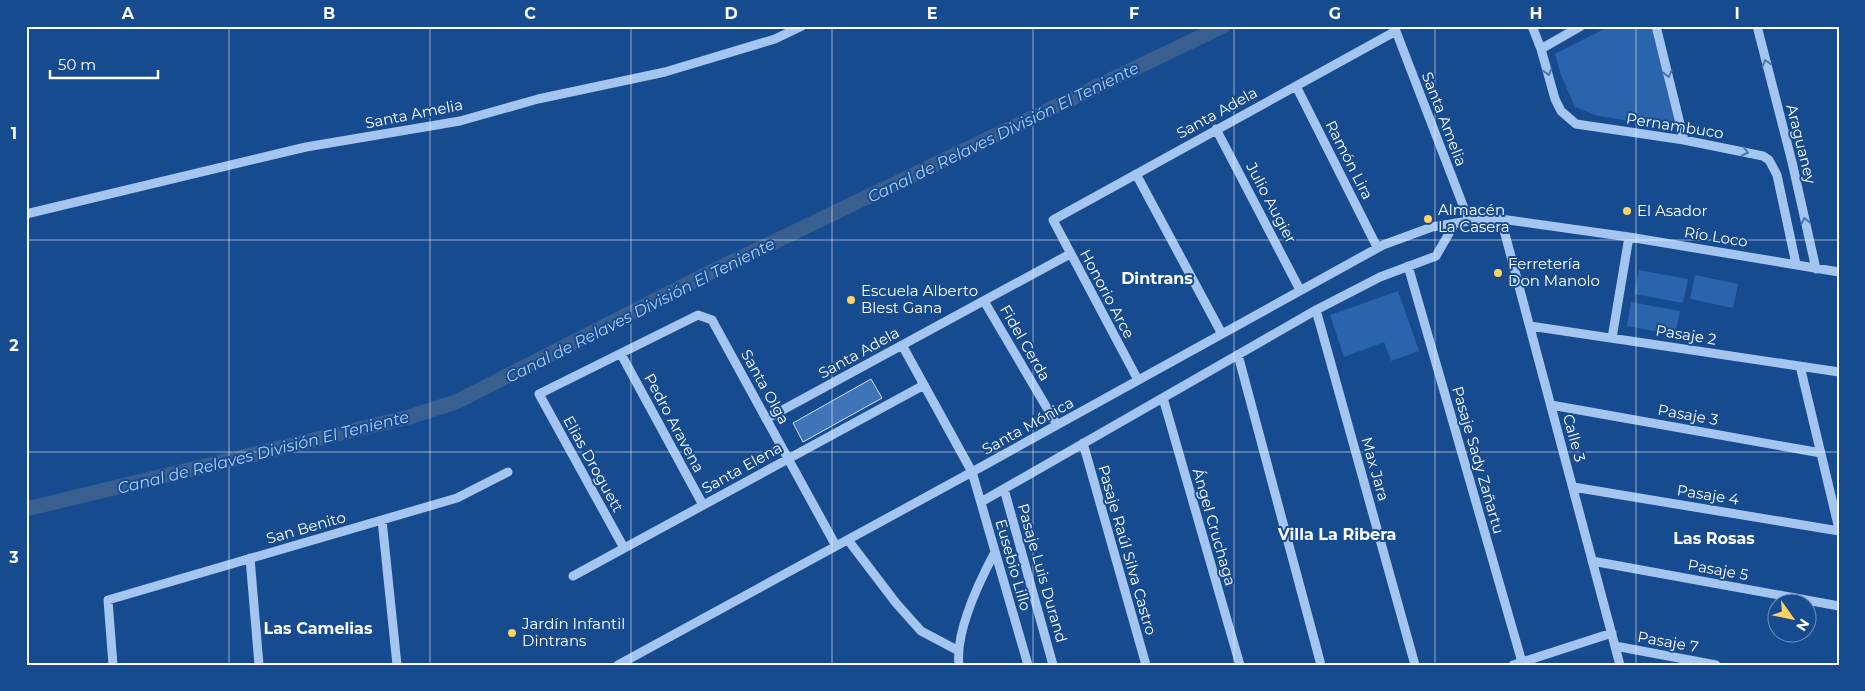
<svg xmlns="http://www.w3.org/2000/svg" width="1865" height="691" font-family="Montserrat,sans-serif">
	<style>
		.green { fill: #2964ad }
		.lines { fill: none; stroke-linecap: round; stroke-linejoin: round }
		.canal { stroke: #395e90; stroke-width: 15 }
		.building { fill: #3f74b8; stroke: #cae0fb }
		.minor { stroke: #a3c5ef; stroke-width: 9 }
		.oneway { stroke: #4876b1 }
		.grid { fill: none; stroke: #fff; stroke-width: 1; stroke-opacity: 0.55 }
		.poi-dot { fill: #ffd262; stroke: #174b8f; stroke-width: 2 }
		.labels { text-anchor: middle; stroke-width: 4; stroke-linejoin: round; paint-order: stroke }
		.street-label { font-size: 15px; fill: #fff; stroke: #174b8f }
		.poi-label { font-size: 15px; fill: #fff; stroke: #174b8f; text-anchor: start }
		.water-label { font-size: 16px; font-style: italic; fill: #afcff7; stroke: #174b8f }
		.neighbourhood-label { font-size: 16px; font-weight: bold; fill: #fff; stroke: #174b8f }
		.neatline { fill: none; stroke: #fff; stroke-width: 2 }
		.grid-label { font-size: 16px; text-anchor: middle; font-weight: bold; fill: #fff }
	</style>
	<rect width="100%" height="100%" fill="#174b8f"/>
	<path class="green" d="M1610,26H1652L1676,128L1598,116L1575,107L1561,75L1555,54Z
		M1639,270L1688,279L1683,303L1634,294Z
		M1695,275L1738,284L1733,308L1690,299Z
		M1398,291L1419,351L1391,361L1384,342L1344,357L1330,315Z
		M1631,302L1680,311L1675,335L1627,326Z"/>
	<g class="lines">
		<path class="canal" d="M26,509L409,417L456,402L705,275L1223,26"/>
	</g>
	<path class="building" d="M871,379L882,398L803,442L793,423Z"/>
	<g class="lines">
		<path class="minor" d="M1394,26L1469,221
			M1532,26L1541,49L1555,99L1561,111L1576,124L1684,140L1763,156L1769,160L1777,175L1796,264
			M1656,26L1684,140
			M1757,26L1792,162L1816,269
			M1541,49L1581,26
			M1296,86L1377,247
			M1216,129L1300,290
			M1136,174L1222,334
			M26,214L306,147L460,121L538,99L665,72L775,39L802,26
			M1501,219L1620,665
			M1408,266L1522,662
			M984,301L1057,425
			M1316,310L1415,665
			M1530,326L1839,372
			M1612,338L1629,237
			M902,345L972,472L1028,665
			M621,354L703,505
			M1238,355L1321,665
			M1800,366L1839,529
			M1138,380L1053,220L1396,31
			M1163,398L1240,665
			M1551,405L1821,453
			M766,419L1070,254
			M1083,443L1146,665
			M1573,487L1839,531
			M1004,489L1053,665
			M981,502L1316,310L1380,277L1436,256L1455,223
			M382,520L397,665
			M848,540L896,603L921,631L957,650
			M624,548L539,394L698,315L712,320L836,546
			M250,558L259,665
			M1592,561L1839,606
			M573,576L924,385
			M1615,646L1716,665
			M113,665L108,600L457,498L508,472
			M618,665L972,472L1383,245L1432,227L1469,221L1501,219L1629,237L1839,272
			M959,665C955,631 979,582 995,552
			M1513,665L1612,633"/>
	</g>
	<defs><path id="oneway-chevron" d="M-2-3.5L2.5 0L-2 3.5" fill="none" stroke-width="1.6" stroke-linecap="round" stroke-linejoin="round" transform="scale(1.25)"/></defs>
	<g class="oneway">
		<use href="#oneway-chevron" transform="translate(1766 63) rotate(-105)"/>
		<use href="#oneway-chevron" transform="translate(1548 72) rotate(74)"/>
		<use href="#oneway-chevron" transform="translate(1668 74) rotate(76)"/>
		<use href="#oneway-chevron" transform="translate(1745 152) rotate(12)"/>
		<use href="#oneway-chevron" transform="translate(1805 221) rotate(-102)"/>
	</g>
	<path class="grid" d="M229,26V665M430,26V665M631,26V665M832,26V665M1033,26V665M1234,26V665M1435,26V665M1636,26V665M26,240H1839M26,452H1839"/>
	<g class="poi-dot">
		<circle cx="1627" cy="211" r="5"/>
		<circle cx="1428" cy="219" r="5"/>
		<circle cx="1498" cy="273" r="5"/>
		<circle cx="851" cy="300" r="5"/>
		<circle cx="512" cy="633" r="5"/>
	</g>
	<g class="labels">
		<g class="street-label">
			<text transform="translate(1217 113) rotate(-29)" y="5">Santa Adela</text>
			<text transform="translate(414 114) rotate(-11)" y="5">Santa Amelia</text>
			<text transform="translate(1444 119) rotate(69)" y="5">Santa Amelia</text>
			<text transform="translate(1675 126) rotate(9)" y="5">Pernambuco</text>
			<text transform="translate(1801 144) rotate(76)" y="5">Araguaney</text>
			<text transform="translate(1349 160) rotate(63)" y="5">Ramón Lira</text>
			<text transform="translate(1271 203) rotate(62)" y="5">Julio Augier</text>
			<text transform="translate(1716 237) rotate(9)" y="5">Río Loco</text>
			<text transform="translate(1107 294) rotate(62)" y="5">Honorio Arce</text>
			<text transform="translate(1686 335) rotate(9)" y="5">Pasaje 2</text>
			<text transform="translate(1025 343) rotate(60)" y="5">Fidel Cerda</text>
			<text transform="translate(859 353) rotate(-29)" y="5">Santa Adela</text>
			<text transform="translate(765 387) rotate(61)" y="5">Santa Olga</text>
			<text transform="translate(1688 415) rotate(10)" y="5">Pasaje 3</text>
			<text transform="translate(674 423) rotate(62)" y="5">Pedro Aravena</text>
			<text transform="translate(1028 426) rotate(-29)" y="5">Santa Mónica</text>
			<text transform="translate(1574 438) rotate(75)" y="5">Calle 3</text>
			<text transform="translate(1478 460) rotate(74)" y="5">Pasaje Sady Zañartu</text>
			<text transform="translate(593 464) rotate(61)" y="5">Elias Droguett</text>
			<text transform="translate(742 468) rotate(-29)" y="5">Santa Elena</text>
			<text transform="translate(1375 469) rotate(74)" y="5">Max Jara</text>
			<text transform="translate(1708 495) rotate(9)" y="5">Pasaje 4</text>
			<text transform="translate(1214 527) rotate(74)" y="5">Ángel Cruchaga</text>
			<text transform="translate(306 528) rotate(-16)" y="5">San Benito</text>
			<text transform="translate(1127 550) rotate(74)" y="5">Pasaje Raúl Silva Castro</text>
			<text transform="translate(1013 565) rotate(74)" y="5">Eusebio Lillo</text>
			<text transform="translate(1718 570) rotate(10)" y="5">Pasaje 5</text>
			<text transform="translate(1042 573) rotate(74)" y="5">Pasaje Luis Durand</text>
			<text transform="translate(1668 642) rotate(10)" y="5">Pasaje 7</text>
		</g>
		<g class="poi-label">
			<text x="1438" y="215">Almacén<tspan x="1438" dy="17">La Casera</tspan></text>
			<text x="1637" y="216">El Asador</text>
			<text x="1508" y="269">Ferretería<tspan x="1508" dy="17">Don Manolo</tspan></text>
			<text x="861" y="296">Escuela Alberto<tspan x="861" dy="17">Blest Gana</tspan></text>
			<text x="522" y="629">Jardín Infantil<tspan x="522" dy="17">Dintrans</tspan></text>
		</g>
		<g class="water-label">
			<text transform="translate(1003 132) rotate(-26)" y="6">Canal de Relaves División El Teniente</text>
			<text transform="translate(640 310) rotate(-27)" y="6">Canal de Relaves División El Teniente</text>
			<text transform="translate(263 452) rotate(-14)" y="6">Canal de Relaves División El Teniente</text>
		</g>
		<g class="neighbourhood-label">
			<text x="1157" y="284">Dintrans</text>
			<text x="1337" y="540">Villa La Ribera</text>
			<text x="1714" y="544">Las Rosas</text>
			<text x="318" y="634">Las Camelias</text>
		</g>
	</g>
	<rect width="1865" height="691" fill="none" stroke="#174b8f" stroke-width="55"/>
	<g transform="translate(1792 618) rotate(123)"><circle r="24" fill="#174b8f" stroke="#7493bc"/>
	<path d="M0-4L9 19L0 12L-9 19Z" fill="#ffd262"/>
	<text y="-8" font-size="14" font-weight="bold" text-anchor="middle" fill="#ffffff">N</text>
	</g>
	<path d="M50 70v8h108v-8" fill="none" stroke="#ffffff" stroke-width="2.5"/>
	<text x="58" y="70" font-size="15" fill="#ffffff" stroke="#174b8f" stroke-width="4" paint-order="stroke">50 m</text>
	<rect x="28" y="28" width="1810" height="636" class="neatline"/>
	<g class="grid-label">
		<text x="128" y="19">A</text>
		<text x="329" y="19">B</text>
		<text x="530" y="19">C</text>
		<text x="731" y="19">D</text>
		<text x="932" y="19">E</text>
		<text x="1134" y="19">F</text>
		<text x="1335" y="19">G</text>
		<text x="1536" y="19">H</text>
		<text x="1737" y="19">I</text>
		<text x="14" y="139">1</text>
		<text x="14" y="351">2</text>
		<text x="14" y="563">3</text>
	</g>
</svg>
